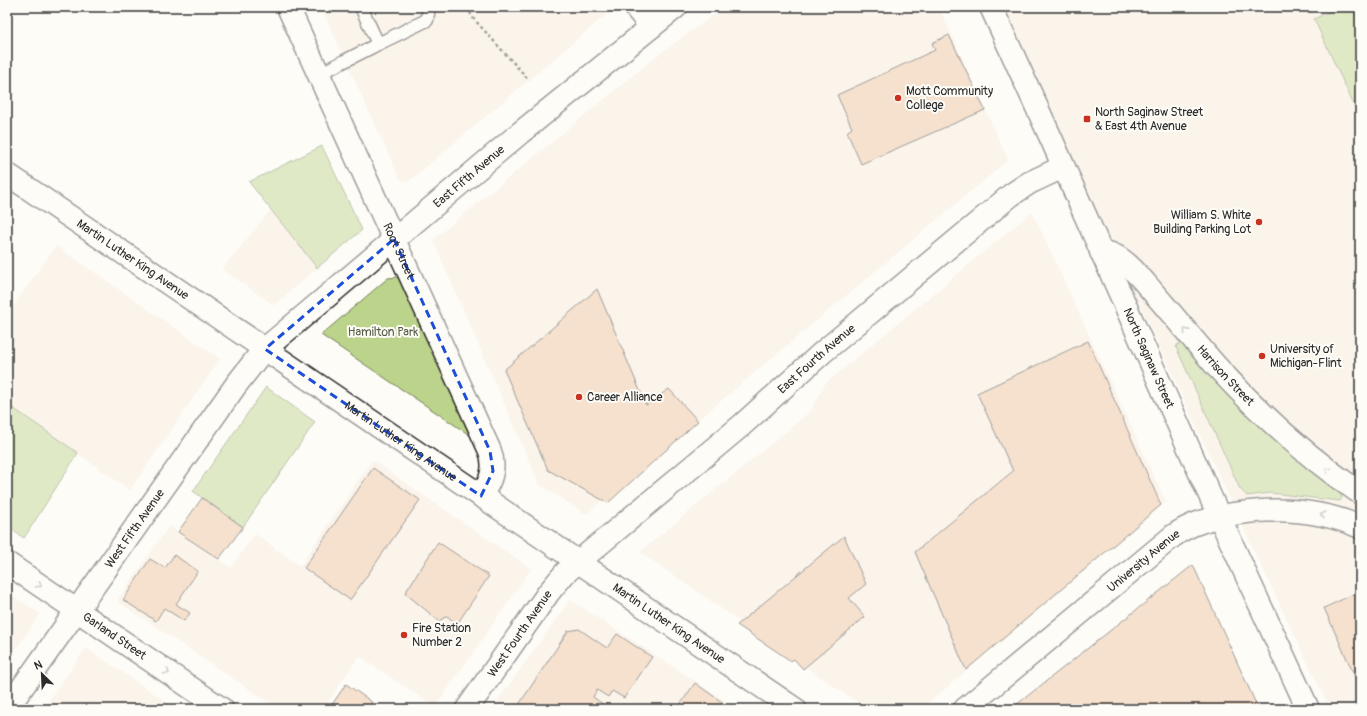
<svg xmlns="http://www.w3.org/2000/svg" width="1367" height="716" font-family="Pangolin,sans-serif">
	<style>
		.built { fill: #f7eadb }
		.green { fill: #bbd38a; stroke: #737f5a }
		.building { fill: #eac19a; stroke: #2b2b2b }
		.lines { fill: none; stroke-linecap: round; stroke-linejoin: round }
		.service-casing { stroke: #2b2b2b; stroke-width: 15 }
		.minor-casing { stroke: #2b2b2b; stroke-width: 25 }
		.tertiary-casing { stroke: #2b2b2b; stroke-width: 25 }
		.secondary-casing { stroke: #2b2b2b; stroke-width: 25 }
		.path { stroke: #2b2b2b; stroke-width: 2.5; stroke-dasharray: 3 3; stroke-linecap: butt }
		.service { stroke: #fdfcf7; stroke-width: 12 }
		.minor { stroke: #fdfcf7; stroke-width: 22 }
		.tertiary { stroke: #fdfcf7; stroke-width: 22 }
		.secondary { stroke: #fdfcf7; stroke-width: 22 }
		.oneway { stroke: #9e9e9b }
		.marked { fill: none; stroke: #1d4ed8; stroke-width: 3; stroke-dasharray: 8 5; stroke-linejoin: round }
		.poi-dot { fill: #c8321e; stroke: #fdfcf7; stroke-width: 1.5 }
		.labels { text-anchor: middle; stroke-width: 4; stroke-linejoin: round; paint-order: stroke }
		.poi-label { font-size: 12px; fill: #2b2b2b; stroke: #fdfcf7; text-anchor: start }
		.street-label { font-size: 12px; fill: #2b2b2b; stroke: #fdfcf7 }
		.park-label { font-size: 12px; fill: #565d48; stroke: #fdfcf7 }
	</style>
	<rect width="100%" height="100%" fill="#fdfcf7"/>
	<filter id="ink" filterUnits="userSpaceOnUse"><feTurbulence type="fractalNoise" baseFrequency=".025" numOctaves="2"/><feDisplacementMap in="SourceGraphic" scale="8" xChannelSelector="R" yChannelSelector="G"/><feConvolveMatrix kernelMatrix="1 2 1 2 8 2 1 2 1" color-interpolation-filters="sRGB"/></filter>
	<g filter="url(#ink)">
		<path class="built" d="M321,7H606L608,13L408,182L400,179Z
			M725,7H939L1008,160L586,514L540,485L433,240L658,55Z
			M1005,7H1360V709H1330L1258,559L1070,154Z
			M271,210L317,268L274,305L222,269Z
			M1032,212L1166,502L921,709H867L640,552L811,411L825,384Z
			M56,246L220,359L130,490L7,404V315Z
			M372,460L531,569L435,707L359,656L323,709H279L117,601L169,526L231,568L255,534L300,566Z
			M7,592L40,614L7,661Z
			M570,600L692,679L737,709H492Z
			M86,648L168,703L164,709H43Z"/>
		<path class="green" d="M1339,7H1360V118L1314,19Z
			M322,146L362,230L317,268L249,182Z
			M398,277L474,438L321,335L388,278Z
			M1178,344H1183C1202,366 1221,388 1242,409C1273,440 1306,469 1341,495L1342,498L1340,501L1270,493L1247,496L1240,489L1176,347Z
			M266,387L315,422L243,527L193,491Z
			M7,404L78,453L24,538L7,527Z"/>
		<path class="building" d="M949,35L985,110L861,164L847,132L852,128L837,95L935,50L932,43Z
			M597,289L646,405L669,389L698,421L608,503L548,470L504,370Z
			M1088,341L1161,505L966,670L915,552L1013,471L977,393Z
			M373,468L420,500L350,600L304,568Z
			M202,498L243,527L219,559L178,532Z
			M844,536L866,584L849,598L865,617L803,669L794,659L791,661L737,625Z
			M438,542L489,576L457,624L447,616L439,621L405,593Z
			M174,555L198,571L176,604L190,613L184,621L164,608L156,621L123,600L150,559L165,568Z
			M1193,565L1257,706L1253,709H1011Z
			M1360,591V688L1324,608Z
			M579,629L607,648L617,634L652,657L624,698L612,691L608,697L597,690L593,697L607,707L606,709H516L568,631Z
			M695,683L732,709H677Z
			M346,684L372,702L368,709H329Z"/>
		<g class="lines">
			<defs>
				<path id="service" d="M378,44L427,20L429,7
					M319,74L378,44L361,7"/>
				<g id="minor">
					<path id="s1" d="M288,7L490,451C496,468 491,481 481,496"/>
					<path d="M635,7L651,27"/>
					<path id="s2" d="M467,709L549,592L565,573L742,425L823,352L1011,195L1029,183L1063,167"/>
				</g>
				<g id="tertiary">
					<path id="s3" d="M1101,252C1120,251 1141,278 1152,291C1174,316 1195,342 1217,367C1260,414 1307,457 1360,493"/>
					<path id="s4" d="M7,563L222,709"/>
					<path id="s5" d="M965,709L1173,536C1191,523 1211,518 1233,514C1277,507 1319,509 1360,527"/>
				</g>
				<g id="secondary">
					<path id="s6" d="M991,7L1050,136L1219,516L1308,709"/>
					<path id="s7" d="M7,174L795,709"/>
					<path id="s8" d="M7,709L236,385L257,358L272,343L520,133L676,7"/>
				</g>
			</defs>
			<use href="#service" class="service-casing"/>
			<use href="#minor" class="minor-casing"/>
			<use href="#tertiary" class="tertiary-casing"/>
			<use href="#secondary" class="secondary-casing"/>
			<path class="path" d="M467,7L473,18L529,80"/>
			<use href="#service" class="service"/>
			<use href="#minor" class="minor"/>
			<use href="#tertiary" class="tertiary"/>
			<use href="#secondary" class="secondary"/>
		</g>
		<defs><path id="oneway-chevron" d="M-2-3.5L2.5 0L-2 3.5" fill="none" stroke-width="1.6" stroke-linecap="round" stroke-linejoin="round"/></defs>
		<g class="oneway">
			<use href="#oneway-chevron" transform="translate(1186 331) rotate(-130)"/>
			<use href="#oneway-chevron" transform="translate(1328 470) rotate(-142)"/>
			<use href="#oneway-chevron" transform="translate(1323 515) rotate(-167)"/>
			<use href="#oneway-chevron" transform="translate(39 585) rotate(34)"/>
			<use href="#oneway-chevron" transform="translate(167 672) rotate(34)"/>
		</g>
	</g>
	<path d="M0 0H1367V716H0ZM394,239L490,451L493,471L481,496L265,349Z" fill="#fdfcf7" fill-opacity=".55" fill-rule="evenodd"/>
	<path class="marked" d="M394,239L490,451L493,471L481,496L265,349Z"/>
	<g class="poi-dot">
		<circle cx="898" cy="98" r="4"/>
		<rect x="1083" y="115" width="8" height="8" rx="2"/>
		<circle cx="1259" cy="222" r="4"/>
		<circle cx="1262" cy="356" r="4"/>
		<circle cx="579" cy="397" r="4"/>
		<circle cx="404" cy="635" r="4"/>
	</g>
	<g class="labels">
		<g class="poi-label">
			<text x="906" y="95">Mott Community<tspan x="906" dy="14">College</tspan></text>
			<text x="1095" y="116">North Saginaw Street<tspan x="1095" dy="14">&amp; East 4th Avenue</tspan></text>
			<text x="1251" y="219" text-anchor="end">William S. White<tspan x="1251" dy="14">Building Parking Lot</tspan></text>
			<text x="1270" y="353">University of<tspan x="1270" dy="14">Michigan-Flint</tspan></text>
			<text x="587" y="401">Career Alliance</text>
			<text x="412" y="632">Fire Station<tspan x="412" dy="14">Number 2</tspan></text>
		</g>
		<g class="street-label">
			<text dy="4" stroke="none"><textPath href="#s8" startOffset="710">East Fifth Avenue</textPath></text>
			<text dy="4" stroke="none"><textPath href="#s1" startOffset="268">Root Street</textPath></text>
			<text dy="4" stroke="none"><textPath href="#s7" startOffset="152">Martin Luther King Avenue</textPath></text>
			<text dy="4" stroke="none"><textPath href="#s6" startOffset="385">North Saginaw Street</textPath></text>
			<text dy="4" stroke="none"><textPath href="#s2" startOffset="498">East Fourth Avenue</textPath></text>
			<text dy="4" stroke="none"><textPath href="#s3" startOffset="178">Harrison Street</textPath></text>
			<text dy="4" stroke="none"><textPath href="#s7" startOffset="476">Martin Luther King Avenue</textPath></text>
			<text dy="4" stroke="none"><textPath href="#s8" startOffset="221">West Fifth Avenue</textPath></text>
			<text dy="4" stroke="none"><textPath href="#s5" startOffset="232">University Avenue</textPath></text>
			<text dy="4" stroke="none"><textPath href="#s7" startOffset="800">Martin Luther King Avenue</textPath></text>
			<text dy="4" stroke="none"><textPath href="#s2" startOffset="92">West Fourth Avenue</textPath></text>
			<text dy="4" stroke="none"><textPath href="#s4" startOffset="130">Garland Street</textPath></text>
		</g>
		<g class="park-label">
			<text x="383" y="336">Hamilton Park</text>
		</g>
	</g>
	<rect width="1367" height="716" fill="none" stroke="#fdfcf7" stroke-width="24"/>
	<rect x="12" y="12" width="1343" height="692" fill="none" stroke="#2b2b2b" stroke-width="1.5" filter="url(#ink)"/>
	<g transform="translate(42 674) rotate(336)" stroke="#fdfcf7" stroke-width="3" paint-order="stroke">
	<path d="M0-3L7 15L0 10L-7 15Z" fill="#2b2b2b"/>
	<text y="-6" font-size="11" font-weight="bold" text-anchor="middle" fill="#2b2b2b">N</text>
	</g>
</svg>
